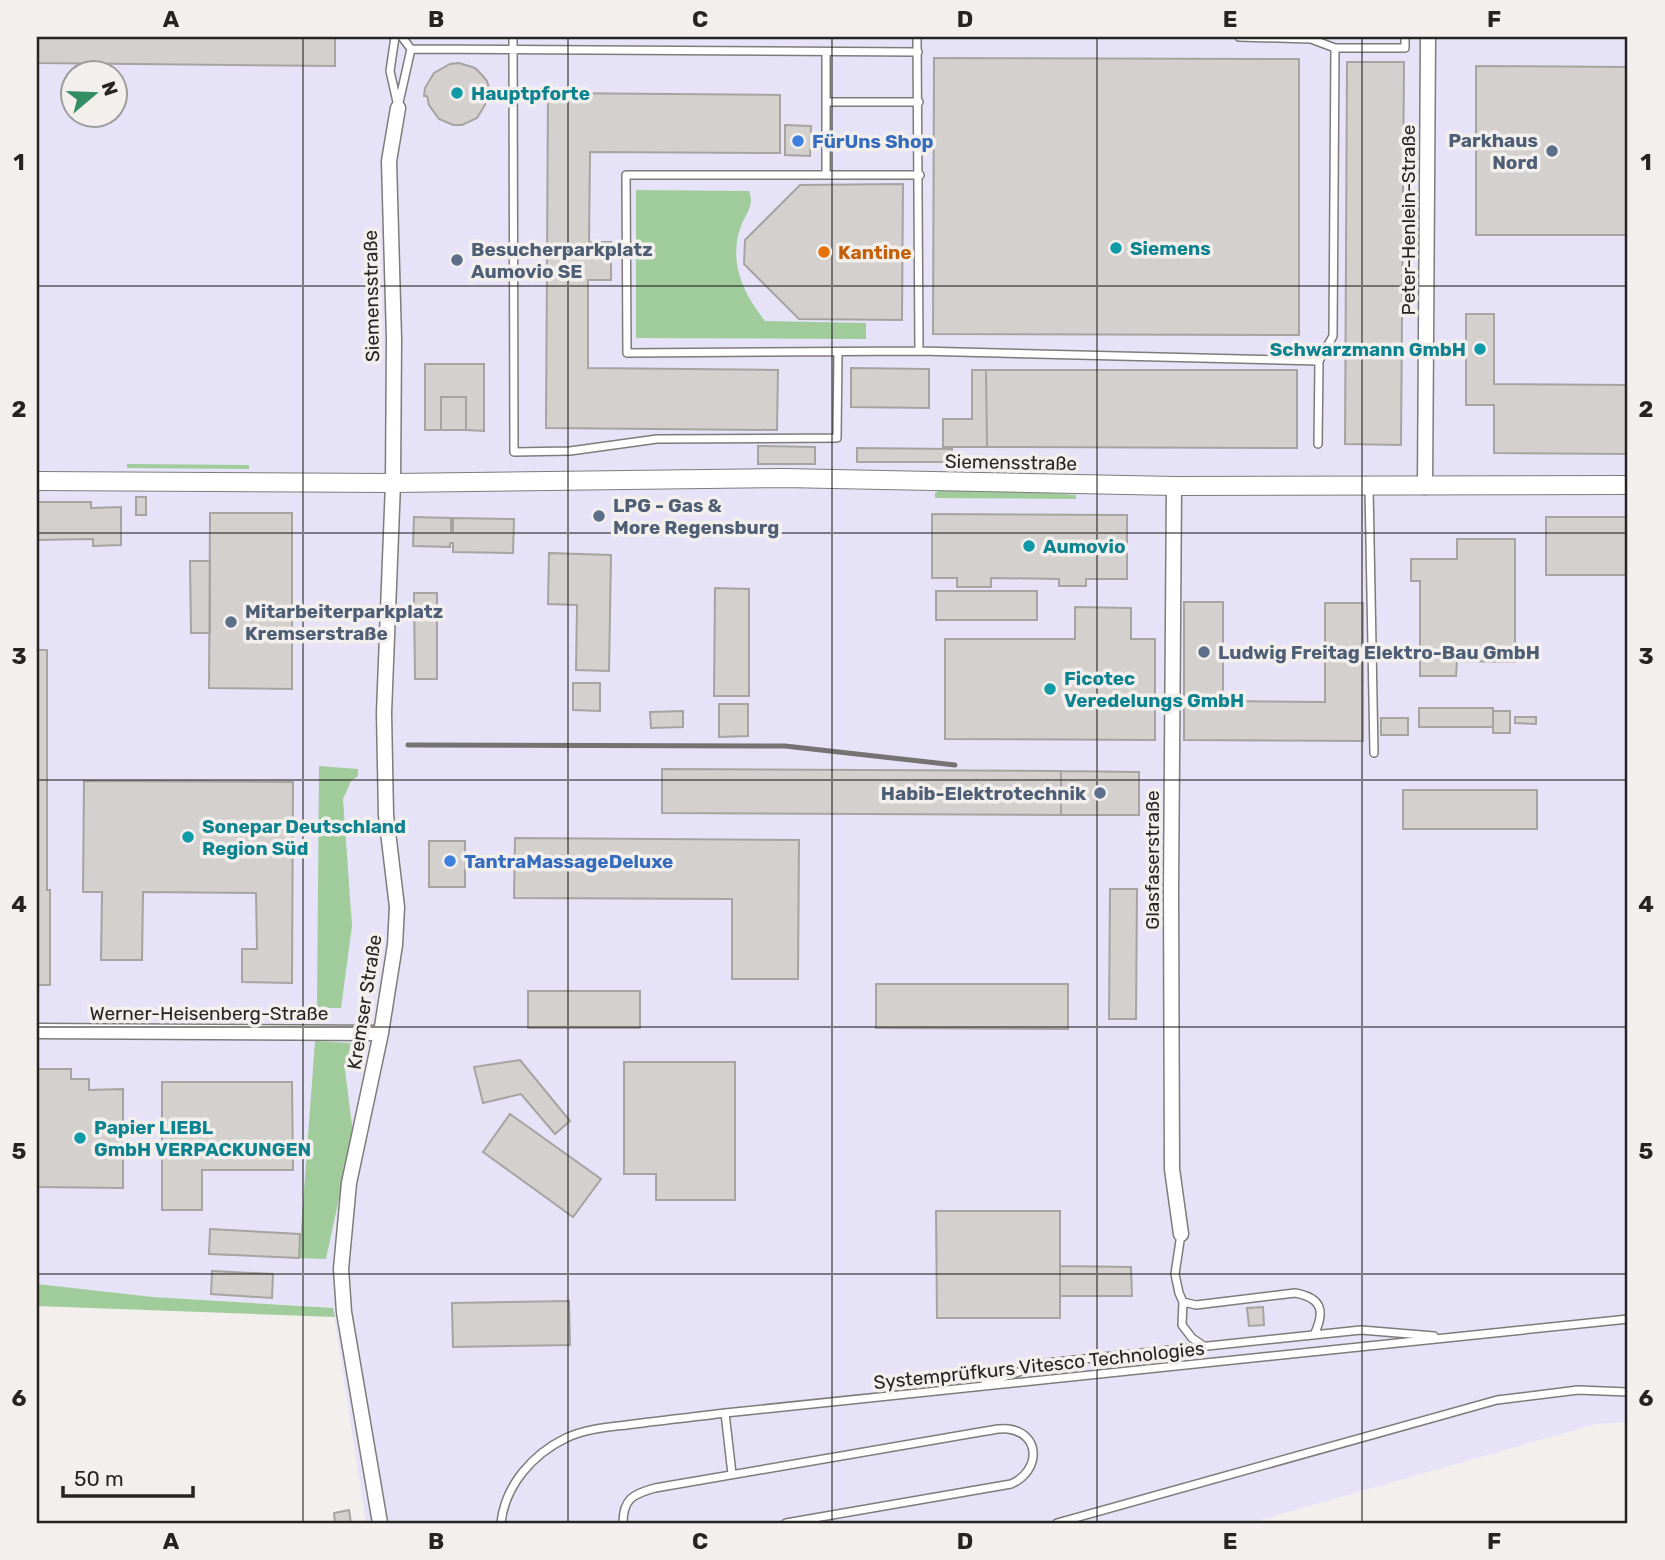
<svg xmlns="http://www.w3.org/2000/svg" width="1665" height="1560" font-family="Rubik,sans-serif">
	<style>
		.industrial { fill: #e6e3f9; fill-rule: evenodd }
		.green { fill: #a0cb9b }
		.building { fill: #d3d0ce; stroke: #a6a3a1; stroke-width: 2 }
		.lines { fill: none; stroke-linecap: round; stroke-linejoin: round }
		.service-casing { stroke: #7f7b79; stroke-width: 10 }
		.minor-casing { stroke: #7f7b79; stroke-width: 17 }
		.tertiary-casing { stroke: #7f7b79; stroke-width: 20 }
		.service { stroke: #fff; stroke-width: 7 }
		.minor { stroke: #fff; stroke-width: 14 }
		.tertiary { stroke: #fff; stroke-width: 18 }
		.rail { stroke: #757372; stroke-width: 5 }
		.grid { fill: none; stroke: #252423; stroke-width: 2; stroke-opacity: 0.55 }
		.culture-dot { fill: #0f9aa8; stroke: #f2efed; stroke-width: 2.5 }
		.shop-dot { fill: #3f7fe0; stroke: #f2efed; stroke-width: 2.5 }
		.service-dot { fill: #5c6f8a; stroke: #f2efed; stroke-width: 2.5 }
		.food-dot { fill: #e8710a; stroke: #f2efed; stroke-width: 2.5 }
		.labels { text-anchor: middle; stroke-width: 7; stroke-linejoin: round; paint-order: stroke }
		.culture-label { font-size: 19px; font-weight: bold; fill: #0d838f; stroke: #f2efed; text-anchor: start }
		.service-label { font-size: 19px; font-weight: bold; fill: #4e5e75; stroke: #f2efed; text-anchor: start }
		.shop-label { font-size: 19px; font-weight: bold; fill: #366cbe; stroke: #f2efed; text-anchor: start }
		.street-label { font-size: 19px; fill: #252423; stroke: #f2efed }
		.food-label { font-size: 19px; font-weight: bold; fill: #c56008; stroke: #f2efed; text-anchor: start }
		.neatline { fill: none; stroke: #252423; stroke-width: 2.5 }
		.grid-label { font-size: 23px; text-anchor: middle; font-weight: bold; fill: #252423 }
	</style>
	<rect width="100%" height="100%" fill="#f2efed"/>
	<path class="industrial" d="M37,37H1628V1422L1596,1424L1250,1523H366L333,1308L153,1297L37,1284ZM74,74H116V116H74Z"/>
	<path class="green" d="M636,190L749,191C755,205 746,213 741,226C728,262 743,293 765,321L866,323V339L636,338Z
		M127,464L249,465V469L127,468Z
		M940,490H1014L1076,495V499L935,498V493Z
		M319,766L358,769V776L351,781L343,799L352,926L341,1008H317Z
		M315,1041L351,1043L345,1070L353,1133L326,1259L299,1258Z
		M37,1284L153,1297L333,1308L335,1317L37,1306Z"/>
	<path class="building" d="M37,37H335V66L37,63Z
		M934,58L1299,59V335L933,334Z
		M1347,62H1404L1401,445L1345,444Z
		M459,63L475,68L482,75L487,81L491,96H486L485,105L477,118L462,125H453L439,119L429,105L427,96H424L425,88L434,73L450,64Z
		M1476,66L1628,67V235H1476Z
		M548,93L780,95V153L590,152L589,242H611V280H588V368L778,370L777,430L546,428Z
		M785,125L811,126L810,156L785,155Z
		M903,184L902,320L799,319L744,264L745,240L800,185Z
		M1466,314H1494V384L1628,385V454L1494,453V405H1466Z
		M425,364H484V431L466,430V397H441V430H425Z
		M851,368L929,369V408L851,407Z
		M972,370H986L987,447H943V419H972Z
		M986,370H1297V448L987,447Z
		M441,397H466V430H441Z
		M758,446L815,447V464H758Z
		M857,448L952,449V462H857Z
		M136,497H146V515H136Z
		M37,502H91V508L121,507V545L93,546V539L37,540Z
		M210,513H292V689L209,688Z
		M932,514L1127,515V579H1086V586H1059V579L991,578V587H957V578H932Z
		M414,517L451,518V531H453V518L514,519L513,553L453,552V543H450V547L413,546Z
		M1546,517H1628V575H1546Z
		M1457,539H1515V662L1457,661L1456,676H1420V581H1411V559H1457Z
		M549,553L611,555L609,671L576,670L577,605L548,604Z
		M190,561H210V633H191Z
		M715,588L749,589V696H714Z
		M936,591H1037V620H936Z
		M414,593H437V679H415Z
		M1184,602H1223V701L1325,702V603H1363V741L1184,740Z
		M1075,607L1131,608V639H1155V740L945,739V639H1075Z
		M37,650H47V890H50V985H37Z
		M573,683H600V711L573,710Z
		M719,704H748V736L719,737Z
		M1419,708H1493V727H1419Z
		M683,711V727L651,728L650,712Z
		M1493,711H1510V733H1493Z
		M1515,717H1536V724L1515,723Z
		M1381,718H1408V735H1381Z
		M662,769L1061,771V815L662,813Z
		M1061,771L1139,772V815H1061Z
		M84,781L293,782L292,983L242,982V949H257L256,893L143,892L142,960H101L102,892H83Z
		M1403,790H1537V829H1403Z
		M515,838L799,840L798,979H732V899L514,898Z
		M429,841H465V887H429Z
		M1110,889H1137L1136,1019H1109Z
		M876,984H1068V1029L876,1028Z
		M528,991H640V1028H528Z
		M520,1060L570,1121L555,1134L521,1094L483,1103L474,1067Z
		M624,1062H735V1200H656V1174H624Z
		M37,1069H71V1079H89V1090L123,1089V1188L37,1187Z
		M162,1082H292L293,1170H202V1210H162Z
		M510,1114L601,1179L573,1217L483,1152Z
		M936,1211H1060V1318H937Z
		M210,1229L300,1234L299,1258L209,1254Z
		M1060,1266L1131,1267L1132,1296H1060Z
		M212,1271L273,1274L272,1298L211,1294Z
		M569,1301L570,1345L453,1347L452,1303Z
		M1263,1307L1264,1325L1249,1326L1247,1308Z
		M349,1510L351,1523H335L334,1513Z"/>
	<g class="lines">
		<defs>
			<path id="service" d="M395,37L390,71L397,102
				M402,37L411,49
				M513,37L514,452L570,451L657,439L837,438L838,352
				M917,37L919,351
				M1239,37L1311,39L1335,48H1405V37
				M826,52V174
				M826,102H919
				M398,107L411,49L918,52
				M920,175H626L627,353L919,351L1319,361L1333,336L1335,48
				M1318,444L1319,361
				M1369,487L1374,753
				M1181,1234L1175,1274L1179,1293L1183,1302L1182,1325L1192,1338L1205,1347
				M1183,1302L1196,1305L1295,1293C1323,1298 1325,1312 1314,1335
				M985,1383L1046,1363L1361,1330L1434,1336
				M725,1413L732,1474
				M501,1523C505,1485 533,1454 566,1438C587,1428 612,1427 634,1424C664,1420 695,1417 725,1413L1628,1319
				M623,1523C623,1499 633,1494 655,1488L986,1431C993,1430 1001,1428 1008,1429C1041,1433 1041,1471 1011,1484L786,1523
				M1057,1523L1497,1400L1578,1390L1628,1392"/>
			<path id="minor" d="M1174,486L1171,890L1172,1169L1181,1234
				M1425,487L1428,37
				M37,1031L381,1033
				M380,1523L344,1312L341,1269L349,1183L381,1033L395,945L397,907L386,815L384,713L393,483L394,339L389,161L398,108"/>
			<path id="tertiary" d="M37,481L393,483L784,478L1174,486L1628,485"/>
		</defs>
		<use href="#service" class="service-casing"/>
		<use href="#minor" class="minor-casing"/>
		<use href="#tertiary" class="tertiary-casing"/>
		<use href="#service" class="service"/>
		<use href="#minor" class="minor"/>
		<use href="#tertiary" class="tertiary"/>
		<path class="rail" d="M408,745L785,746L955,765"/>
	</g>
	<path class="grid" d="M303,37V1523M568,37V1523M832,37V1523M1097,37V1523M1362,37V1523M37,286H1628M37,533H1628M37,780H1628M37,1027H1628M37,1274H1628"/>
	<g class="culture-dot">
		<circle cx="457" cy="93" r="7"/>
		<circle cx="1116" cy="248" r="7"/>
		<circle cx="1480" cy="349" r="7"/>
		<circle cx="1029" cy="546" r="7"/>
		<circle cx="1050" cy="689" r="7"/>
		<circle cx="188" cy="837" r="7"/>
		<circle cx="80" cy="1138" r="7"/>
	</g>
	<g class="shop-dot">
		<circle cx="798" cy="141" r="7"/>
		<circle cx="450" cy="861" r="7"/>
	</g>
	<g class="service-dot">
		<circle cx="1552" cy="151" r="7"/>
		<circle cx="457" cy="260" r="7"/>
		<circle cx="599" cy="516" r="7"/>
		<circle cx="231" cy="622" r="7"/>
		<circle cx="1204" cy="652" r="7"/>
		<circle cx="1100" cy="793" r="7"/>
	</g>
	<circle class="food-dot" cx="824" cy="252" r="7"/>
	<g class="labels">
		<g class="culture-label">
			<text x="471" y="100">Hauptpforte</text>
			<text x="1130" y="255">Siemens</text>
			<text x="1466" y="356" text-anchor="end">Schwarzmann GmbH</text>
			<text x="1043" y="553">Aumovio</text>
			<text x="1064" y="685">Ficotec<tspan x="1064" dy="22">Veredelungs GmbH</tspan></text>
			<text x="202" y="833">Sonepar Deutschland<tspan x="202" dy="22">Region Süd</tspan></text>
			<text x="94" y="1134">Papier LIEBL<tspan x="94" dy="22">GmbH VERPACKUNGEN</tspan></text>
		</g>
		<g class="service-label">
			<text x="1538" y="147" text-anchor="end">Parkhaus<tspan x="1538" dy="22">Nord</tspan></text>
			<text x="471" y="256">Besucherparkplatz<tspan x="471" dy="22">Aumovio SE</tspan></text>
			<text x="613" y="512">LPG - Gas &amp;<tspan x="613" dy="22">More Regensburg</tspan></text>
			<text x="245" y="618">Mitarbeiterparkplatz<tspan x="245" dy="22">Kremserstraße</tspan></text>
			<text x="1218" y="659">Ludwig Freitag Elektro-Bau GmbH</text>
			<text x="1086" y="800" text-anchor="end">Habib-Elektrotechnik</text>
		</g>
		<g class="shop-label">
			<text x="812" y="148">FürUns Shop</text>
			<text x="464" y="868">TantraMassageDeluxe</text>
		</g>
		<g class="street-label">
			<text transform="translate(1408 220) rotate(-90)" y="7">Peter-Henlein-Straße</text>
			<text transform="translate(371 296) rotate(-91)" y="7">Siemensstraße</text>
			<text transform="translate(1011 462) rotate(1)" y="7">Siemensstraße</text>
			<text transform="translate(1152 860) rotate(-90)" y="7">Glasfaserstraße</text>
			<text transform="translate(364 1002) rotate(-81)" y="7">Kremser Straße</text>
			<text x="209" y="1020">Werner-Heisenberg-Straße</text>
			<text transform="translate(1039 1365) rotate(-6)" y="7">Systemprüfkurs Vitesco Technologies</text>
		</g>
		<g class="food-label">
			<text x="838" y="259">Kantine</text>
		</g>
	</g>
	<rect width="1665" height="1560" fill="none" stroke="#f2efed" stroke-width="77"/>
	<g transform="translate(94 94) rotate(71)"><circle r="33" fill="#f2efed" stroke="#a09e9c" stroke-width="2"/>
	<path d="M0-5L12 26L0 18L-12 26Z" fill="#338e64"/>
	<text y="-10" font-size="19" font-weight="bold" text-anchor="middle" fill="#252423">N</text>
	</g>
	<path d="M63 1486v10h130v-10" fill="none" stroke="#252423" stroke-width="3.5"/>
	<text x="74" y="1486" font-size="21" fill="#252423" stroke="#f2efed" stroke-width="5" paint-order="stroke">50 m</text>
	<rect x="38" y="38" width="1588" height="1484" class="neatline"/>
	<g class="grid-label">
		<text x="171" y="27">A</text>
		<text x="436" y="27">B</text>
		<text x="700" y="27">C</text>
		<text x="965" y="27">D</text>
		<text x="1230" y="27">E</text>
		<text x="1494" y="27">F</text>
		<text x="19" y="170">1</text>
		<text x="1646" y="170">1</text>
		<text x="19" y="417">2</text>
		<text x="1646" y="417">2</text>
		<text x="19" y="664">3</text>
		<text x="1646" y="664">3</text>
		<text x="19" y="912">4</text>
		<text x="1646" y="912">4</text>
		<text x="19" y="1159">5</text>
		<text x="1646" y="1159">5</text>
		<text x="19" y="1406">6</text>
		<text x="1646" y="1406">6</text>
		<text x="171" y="1549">A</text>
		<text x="436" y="1549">B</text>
		<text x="700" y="1549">C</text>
		<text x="965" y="1549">D</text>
		<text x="1230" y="1549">E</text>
		<text x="1494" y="1549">F</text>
	</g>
</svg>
